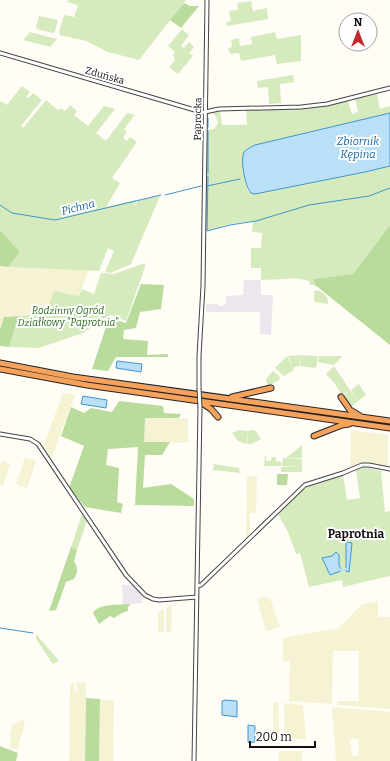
<svg xmlns="http://www.w3.org/2000/svg" width="390" height="761" font-family="Bitter,serif">
	<style>
		.industrial { fill: #eee6ef }
		.farmland { fill: #f6f3d4; fill-rule: evenodd }
		.green { fill: #d5ebbd }
		.forest { fill: #b9dc9c }
		.water { fill: #b9e0f7; stroke: #3f96cf }
		.lines { fill: none; stroke-linecap: round; stroke-linejoin: round }
		.stream { stroke: #3f96cf; stroke-width: 1 }
		.canal { stroke: #b9e0f7; stroke-width: 2.5 }
		.tertiary-casing { stroke: #444; stroke-width: 5 }
		.motorway-casing { stroke: #222; stroke-width: 7 }
		.tertiary { stroke: #fff; stroke-width: 3 }
		.motorway { stroke: #f5a25d; stroke-width: 5 }
		.tertiary-bridge-casing { stroke: #444; stroke-width: 5; stroke-linecap: butt }
		.tertiary-bridge { stroke: #fff; stroke-width: 3 }
		.labels { text-anchor: middle; stroke-width: 4; stroke-linejoin: round; paint-order: stroke }
		.street-label { font-size: 10px; fill: #111; stroke: #fff }
		.park-label { font-size: 10px; font-style: italic; fill: #2f6b1f; stroke: #fff }
		.water-label { font-size: 11px; font-style: italic; fill: #1768a6; stroke: #fff }
		.quarter-label { font-size: 12px; font-weight: bold; fill: #111; stroke: #fff }
	</style>
	<rect width="100%" height="100%" fill="#fffdf5"/>
	<path class="industrial" d="M244,280H261V295H273L271,335L260,334V312H206V304H218V306H223L226,304V296L243,295Z
		M122,585H132L142,594V603L123,605Z"/>
	<path class="farmland" d="M0,266L89,269L79,296L46,314L4,317L0,329Z
		M63,393L75,395L51,459L45,450L44,445Z
		M144,417L188,419V443L144,442Z
		M351,430L388,435V467L364,462L350,468Z
		M25,457L36,461L27,488L16,484Z
		M2,461L10,464L3,486L0,485V466Z
		M247,476H257L256,513H250V535L246,539Z
		M263,597L270,598L280,627L268,631H266L257,599Z
		M378,601V617H390V709L337,705V701H359V651H333L332,704L289,701L290,661H283V638L339,628L362,604Z
		M172,603L171,632H166V608Z
		M164,608V632H158V612Z
		M74,682V691H77V683L86,682L85,761H69L70,686Z
		M100,699L114,701L113,761H99Z
		M273,702L278,703L279,737H273Z
		M284,703L303,705L306,739H285Z
		M332,707L390,712V761H336ZM350,739H358L359,756H352Z
		M24,719L25,720L18,750L10,748L11,738L9,737L12,725Z
		M279,751H302V761H279Z"/>
	<path class="green" d="M68,0H186L139,60L108,52L86,41L60,35L59,32L64,15L74,17L78,5L67,2Z
		M251,1L253,11L267,8L268,19L227,26L226,22L231,21L229,11L238,10L237,3Z
		M39,16L58,20L55,31L53,33L37,29L36,27Z
		M182,29L189,35L181,46L184,48L189,42L194,47L189,53L193,56L178,74L169,67L175,60L173,55L175,52L168,46Z
		M30,32L57,39L50,47L23,40Z
		M275,32L277,39L301,35V61L277,64L275,55L241,61L239,53L230,54L228,48L232,47L231,40L239,38L240,46L252,44L251,37Z
		M293,75L294,82L280,84L281,103L269,104L268,87L258,88L257,81Z
		M22,86L30,92L26,97L29,98L33,93L42,100L21,126L23,128L46,100L58,110L61,108L65,111L70,105L77,111L74,115L88,126L104,106L115,109L96,133L106,141L127,113L135,115L124,129L127,132L123,138L127,141L130,137L137,142L112,178L120,183L106,207L136,200L134,207L138,200L160,196L131,264L110,273L105,272L114,251L108,248L99,271L8,267L20,252L0,230V103L1,101L7,105Z
		M377,94L380,109L390,106V113L255,145L243,156L244,178L248,191L255,194L365,172L390,166V225L353,274L314,279L315,285H310L309,281C303,279 292,277 286,279L261,280V268H251V248H261L262,233L252,232L253,221L231,224L206,231L207,130L214,129L218,123L216,116L210,112L220,111L222,125H247L246,110C281,109 315,109 348,101L352,114L358,112L355,99Z
		M145,263V267L126,321L110,315L83,333L39,348L9,347L19,316L46,314L54,291L79,296L82,289L94,294L101,273L114,274Z
		M317,290C324,293 328,295 328,304L314,302V291Z
		M301,355L318,356L316,368L300,366Z
		M301,355L299,366H297L293,368L288,356Z
		M287,356L294,370L284,376L275,368Z
		M319,356H340L342,357L334,365L318,362Z
		M334,366L342,378L335,384L326,374Z
		M273,371L279,376L280,379L268,387L266,379Z
		M342,378L350,390L342,395L335,384Z
		M359,384L366,395L358,401L351,390Z
		M350,390L358,401L351,407L342,396Z
		M239,430L248,431L246,444L238,441L232,433Z
		M251,430L256,431L261,439L252,444H247L248,431Z
		M302,445V458H287V457Z
		M265,456H266V461H271L272,457H276V461L281,462V466H264Z
		M283,458L302,459V466H282Z
		M214,464L239,468L240,473L213,470Z
		M302,466V472H281V467Z
		M364,467L381,471L385,512L390,511V576L343,587L342,580L309,587L300,553L296,554L288,532L278,514L302,491L310,486L343,475L347,500L360,498L356,469Z
		M82,514L87,521L77,550L71,547Z
		M36,634L59,661L53,664L36,639Z"/>
	<path class="forest" d="M184,3L190,6H199L181,28L170,20Z
		M390,225V345L315,285L313,279L353,274Z
		M0,230L20,252L8,267L0,266Z
		M141,284L164,285L161,309L140,312L136,328L124,330L123,339L148,341L147,355L168,354V357H116L108,371L92,369L109,318L126,323Z
		M19,316L9,347L0,346V329L4,317Z
		M119,401L163,406L164,413L181,414L179,418H145L144,442H170L162,455H145L143,488L171,484L194,499V506L135,505L138,447L108,449L106,465L119,468L117,502L123,504L121,513L85,507L69,488L84,446L61,436L71,407L84,413L91,408L112,412Z
		M277,474H288L287,485H277Z
		M71,547L77,550L74,561C78,568 78,572 74,579L66,582L56,610L49,611Z
		M131,604L128,607V611L122,613L114,618L110,616L99,624L93,613C98,603 121,605 131,604Z
		M86,698L100,699L99,761H85Z
		M0,746L18,753L16,761H0Z"/>
	<path class="water" d="M390,113V166L365,172L255,194L251,193C245,187 240,160 244,152C247,149 251,147 255,145Z
		M117,361L142,364L141,372L116,368Z
		M83,396L107,400L106,408L81,404Z
		M346,542L352,543L349,572L346,571Z
		M336,552L339,555V564L341,571L330,575L322,558L332,556Z
		M225,700L237,701V717L222,715V701Z
		M248,725L255,726V742L249,743L248,742Z"/>
	<g class="lines">
		<path class="stream" d="M208,127V118
			M208,173V131
			M208,176L207,231L230,225L256,221L309,205L369,196L390,188
			M207,186L240,179
			M165,195L201,186
			M0,205L12,213L55,220L161,195
			M0,628L33,633"/>
		<path class="canal" d="M340,570L346,569"/>
		<defs>
			<path id="tertiary" d="M0,53L205,113
				M205,112L219,109L301,107L327,104L390,88
				M199,388V356L203,286L207,0
				M0,434L30,439L38,444L126,575L145,595L153,599L159,600L197,597
				M197,586L201,585L305,485L343,473L362,465H369L390,469
				M194,761L200,408"/>
			<path id="motorway" d="M0,363L73,377L390,421
				M0,369L87,385L390,428
				M232,397L271,388
				M341,397L350,410L360,416
				M202,403L211,409L218,417
				M314,436L342,425L349,424"/>
		</defs>
		<use href="#tertiary" class="tertiary-casing"/>
		<use href="#motorway" class="motorway-casing"/>
		<use href="#tertiary" class="tertiary"/>
		<use href="#motorway" class="motorway"/>
		<defs>
			<path id="tertiary-bridge" d="M199,388L200,408"/>
		</defs>
		<use href="#tertiary-bridge" class="tertiary-bridge-casing"/>
		<use href="#tertiary-bridge" class="tertiary-bridge"/>
	</g>
	<g class="labels">
		<g class="street-label">
			<text transform="translate(105 75) rotate(16)" y="4">Zduńska</text>
			<text transform="translate(197 119) rotate(-89)" y="4">Paprocka</text>
		</g>
		<g class="park-label">
			<text x="68" y="314">Rodzinny Ogród<tspan x="68" dy="12">Działkowy "Paprotnia"</tspan></text>
		</g>
		<g class="water-label">
			<text x="358" y="145">Zbiornik<tspan x="358" dy="13">Kępina</tspan></text>
			<text transform="translate(78 207) rotate(-14)" y="4">Pichna</text>
		</g>
		<g class="quarter-label">
			<text x="356" y="538">Paprotnia</text>
		</g>
	</g>
	<g transform="translate(358 32)"><circle r="19" fill="#ffffff" stroke="#a0a0a0"/>
	<path d="M0-3L7 15L0 10L-7 15Z" fill="#c4262e"/>
	<text y="-6" font-size="11" font-weight="bold" text-anchor="middle" fill="#111111">N</text>
	</g>
	<path d="M250 741v6h65v-6" fill="none" stroke="#111111" stroke-width="2"/>
	<text x="256" y="741" font-size="12" fill="#111111" stroke="#ffffff" stroke-width="3" paint-order="stroke">200 m</text>
</svg>
